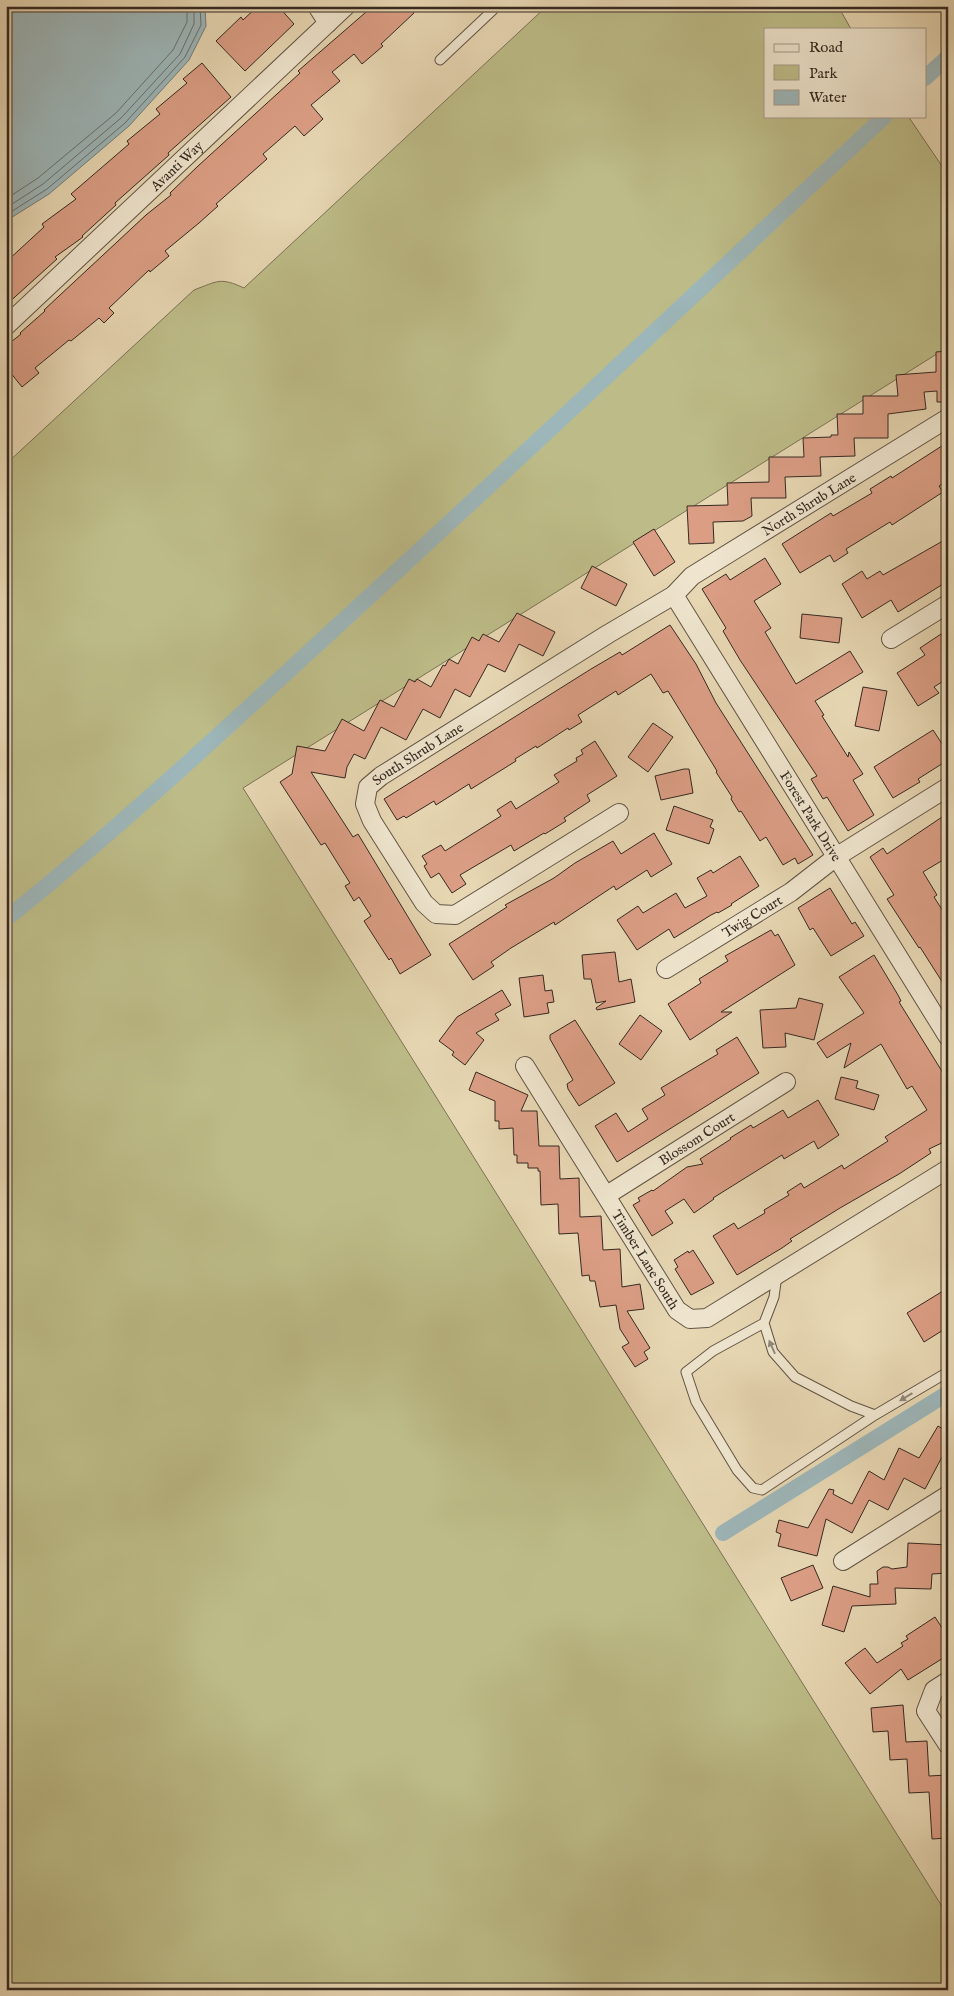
<svg xmlns="http://www.w3.org/2000/svg" width="954" height="1996" font-family="'IM FELL English',serif">
	<style>
		.green { fill: #bdbc88; stroke: #7a7254 }
		.water { fill: #9db6b9; stroke: #747e7c }
		.lines { fill: none; stroke-linecap: round; stroke-linejoin: round }
		.shore { stroke: #6a706c; stroke-width: 1 }
		.canal { stroke: #9db6b9; stroke-width: 16 }
		.building { fill: #db9e85; stroke: #362920 }
		.service-casing { stroke: #625445; stroke-width: 11 }
		.minor-casing { stroke: #625445; stroke-width: 20 }
		.service { stroke: #efe5ce; stroke-width: 9 }
		.minor { stroke: #efe5ce; stroke-width: 18 }
		.oneway { fill: #928777 }
		.labels { text-anchor: middle; stroke-width: 4; stroke-linejoin: round; paint-order: stroke }
		.street-label { font-size: 14px; fill: #362920; stroke: #efe5ce }
	</style>
	<rect width="100%" height="100%" fill="#e7d7b3"/>
	<filter id="stains"><feTurbulence type="fractalNoise" baseFrequency=".004" numOctaves="4"/><feColorMatrix values="0 0 0 0 .2 0 0 0 0 .09 0 0 0 0 .02 0 0 0 .5 -.17"/></filter>
	<radialGradient id="worn" r=".72"><stop offset=".6" stop-color="#630" stop-opacity="0"/><stop offset="1" stop-color="#630" stop-opacity=".3"/></radialGradient>
	<path class="green" d="M547,6H838L851,29H765V116H908L948,175V347L243,788L948,1916V1990H6V464L194,290C218,281 220,277 244,288Z"/>
	<path class="water" d="M6,6H205L206,26L189,60L129,126L49,194L6,221Z"/>
	<g class="lines">
		<path class="shore" d="M6,199L38,178L116,113L173,50L187,22V6
			M6,208L43,184L121,118L180,54L194,24V6
			M6,215L47,189L125,123L185,57L201,25L200,6"/>
		<path class="canal" d="M925,78L948,57
			M6,919C124,824 235,720 346,618C527,452 706,284 885,116
			M723,1533L948,1393"/>
	</g>
	<path class="building" d="M258,6H278L294,24L245,71L216,41L241,17L243,20Z
		M373,6H407L414,13L381,44L383,46L362,64L354,54L332,72L340,81L311,105L323,119L304,136L295,126L263,154L267,159L216,204L218,206L199,223L165,251L169,256L150,272L149,270L109,308L114,313L104,323L99,318L71,341L69,340L35,368L39,373L22,387L6,367V346L21,334L20,333L45,311L44,310L146,215L171,195L170,193L198,166L300,73L298,71Z
		M202,63L231,97L168,153L169,155L115,203L116,205L82,236L83,237L55,257L57,259L6,305V262L44,227L42,224L76,199L71,194L129,144L127,141L160,114L156,109L187,83L183,79Z
		M948,351V402H937V391L924,392L926,409L888,414V438H854L855,456L820,457L821,476L785,477L786,498H751L752,516L743,521L713,522L714,543L689,544L687,506L728,505L727,483L769,482V457H804L803,438L831,437V435H838L837,414H863V396H898L896,375L936,372V352Z
		M948,442V481L939,486L943,492L892,525L890,522L846,549L848,553L834,562L830,555L800,573L782,544L831,513L833,516L872,493L870,489L891,476L892,478Z
		M654,529L675,562L654,576L633,542Z
		M948,538V581L898,612L891,600L862,618L842,584L862,571L867,579L880,571L883,575Z
		M765,558L781,584L754,601L771,628L765,632L796,684L850,651L863,672L815,701L824,715L822,716L848,757L849,752L863,774L853,780L874,815L848,831L827,797L823,799L811,779L817,776L740,660L723,631L726,628L702,589L726,574L730,580Z
		M592,566L627,584L616,606L581,588Z
		M517,613L555,632L543,656L519,644L505,672L488,664L470,697L455,689L440,718L423,709L406,740L381,727L365,759L354,754L347,767L345,778L311,772L353,837L358,834L431,955L400,974L391,958L389,960L364,921L371,916L359,897L354,901L345,886L350,883L325,843L321,845L280,782L292,774L297,746L325,751L342,719L364,731L380,700L394,707L409,679L415,682L417,679L431,687L443,665L445,666L449,659L458,664L472,637L479,641L483,634L499,642Z
		M802,614L842,618L839,643L800,638Z
		M670,625L696,664L716,703L813,855L798,864L795,858L783,865L766,837L760,841L741,811L739,812L731,799L732,797L716,772L717,771L668,691L663,693L651,674L618,695L616,691L578,715L582,722L569,730L568,728L537,748L536,746L515,759L516,761L471,789L469,784L436,805L434,801L406,818L404,816L397,820L384,799L591,669L620,652L622,655Z
		M941,634L948,645V678L934,687L939,693L918,706L897,673L925,655L920,648Z
		M863,687L887,691L879,731L855,726Z
		M653,723L673,737L648,772L628,757Z
		M933,730L948,753V760L918,779L920,782L893,798L874,767Z
		M595,741L617,776L587,795L590,801L564,818L566,821L545,834L544,833L514,851L511,845L460,875L466,884L452,893L439,873L431,878L424,866L427,864L422,856L441,845L445,851L501,816L497,810L511,801L516,809L559,782L554,775L577,761L576,758L583,754L581,750Z
		M684,769H689L693,793L661,800L655,776Z
		M674,806L713,820L710,827L714,829L709,844L666,830Z
		M948,813V857L923,872L937,895L934,897L948,919V991L920,947L919,948L887,899L894,895L870,857L883,848L887,854Z
		M654,833L672,864L651,877L647,870L616,890L614,886L555,925L554,922L511,948L491,962L494,966L473,980L449,944L507,907L505,905L554,878L575,863L613,841L621,854Z
		M740,856L759,886L731,904L732,905L718,913L717,912L711,915L674,938L669,929L637,950L617,920L638,906L643,913L676,893L685,908L707,896L697,878L711,870L713,873Z
		M830,888L852,924L855,922L864,936L831,956L813,928L810,930L798,908Z
		M771,930L775,936L778,934L795,965L721,1012H732L690,1040L668,1004L701,983L699,979L728,961L725,956Z
		M615,952L619,982L631,979L635,1002L597,1010L596,1008L606,1001L596,1003L591,979H584L582,955Z
		M874,955L898,995L901,1001L899,1002L948,1081V1140L929,1149L931,1153L899,1174L840,1208L790,1239L792,1241L782,1248L737,1275L713,1236L734,1223L738,1229L765,1213L764,1210L789,1195L787,1192L801,1183L804,1188L842,1165L844,1169L888,1141L885,1137L927,1110L912,1086L907,1089L881,1044L844,1068L851,1043L827,1058L817,1043L864,1013L839,977Z
		M543,975L545,991L552,990L554,1002L547,1003L549,1013L524,1017L519,978Z
		M502,990L511,1005L495,1014L499,1020L476,1033L484,1040L465,1065L452,1055L454,1052L439,1041L457,1017Z
		M799,998L823,1004L814,1040L785,1033L786,1047L763,1048L760,1010L796,1008Z
		M640,1015L662,1031L641,1060L619,1044Z
		M575,1020L615,1083L579,1106L568,1089L567,1084L573,1080L550,1039V1035Z
		M737,1037L759,1073L617,1162L595,1126L616,1113L628,1132L648,1119L642,1109L665,1095L661,1088L718,1054L716,1050Z
		M476,1072L528,1095L521,1111H537L539,1146H559L560,1179L579,1178L580,1217L601,1216L603,1250L620,1249L622,1287L640,1284L644,1309L627,1311L650,1348L644,1352L648,1359L635,1367L622,1347L629,1343L620,1329L616,1305L600,1307L595,1281H590L589,1275L582,1276L578,1233L559,1234L558,1204L541,1205L540,1171H538V1168H528V1163H517V1155H514L513,1128L499,1129V1121H495V1101L469,1090Z
		M841,1077L858,1081L856,1088L879,1095L874,1110L835,1099Z
		M818,1100L839,1135L818,1149L814,1141L784,1159L782,1155L713,1198L714,1199L694,1213L684,1199L665,1211L673,1223L652,1236L633,1205L640,1201L638,1198L652,1190L653,1191L687,1167L703,1164L700,1159L731,1139L730,1138L751,1125L753,1128L783,1110L788,1118Z
		M693,1250L714,1283L691,1295L675,1269L678,1267L674,1260L688,1251L689,1253Z
		M948,1288V1327L924,1342L907,1313Z
		M938,1426L948,1432V1460L942,1457L925,1489L904,1478L888,1510L869,1500L852,1533L826,1519L817,1556L778,1546L781,1534L776,1532L779,1520L808,1528L829,1489L834,1490L833,1494L852,1504L869,1471L884,1480L899,1448L919,1458Z
		M908,1543L948,1545V1573L932,1574L931,1589L895,1588L896,1604L852,1606L844,1632L822,1625L833,1586L870,1597V1584H878L877,1571L883,1567H888L892,1569L907,1567Z
		M813,1565L823,1588L791,1601L781,1578Z
		M935,1617L948,1637V1655L908,1680L901,1669L870,1694L845,1663L865,1648L877,1663L903,1646L901,1643L908,1639L906,1636Z
		M903,1705L906,1742L927,1741L929,1776L947,1775L948,1838L932,1839L929,1792L909,1793L907,1759L890,1760L888,1731L873,1732L871,1708Z"/>
	<g class="lines">
		<defs>
			<path id="service" d="M440,60L493,10
				M777,1275L774,1297L764,1323L773,1352L795,1377L851,1406L875,1415L948,1372
				M764,1323L713,1351L686,1372L696,1402L737,1470L753,1488L762,1490L875,1415"/>
			<g id="minor">
				<path d="M317,6L328,23"/>
				<path id="s1" d="M6,326L346,6"/>
				<path id="s2" d="M674,595L948,1037"/>
				<path d="M891,639L948,604"/>
				<path id="s3" d="M619,813L455,915L436,914L424,903L372,821L365,804L368,787L381,776L608,634L674,595L692,576L948,418"/>
				<path id="s4" d="M666,969L791,892L836,857L948,787"/>
				<path id="s5" d="M525,1066L677,1310L690,1319L707,1318L948,1169"/>
				<path id="s6" d="M607,1195L786,1082"/>
				<path d="M843,1561L948,1495"/>
				<path d="M948,1681L934,1690L926,1711L948,1745"/>
			</g>
		</defs>
		<use href="#service" class="service-casing"/>
		<use href="#minor" class="minor-casing"/>
		<use href="#service" class="service"/>
		<use href="#minor" class="minor"/>
	</g>
	<defs><path id="oneway-solid" d="M-6-.8H1V-3.2L6.5 0L1 3.2V.8H-6Z" transform="scale(1.25)"/></defs>
	<g class="oneway">
		<use href="#oneway-solid" transform="translate(772 1347) rotate(-114)"/>
		<use href="#oneway-solid" transform="translate(906 1397) rotate(149)"/>
	</g>
	<g class="labels">
		<g class="street-label">
			<text dy="5" stroke="none"><textPath href="#s1" startOffset="234">Avanti Way</textPath></text>
			<text dy="5" stroke="none"><textPath href="#s3" startOffset="886">North Shrub Lane</textPath></text>
			<text dy="5" stroke="none"><textPath href="#s3" startOffset="421">South Shrub Lane</textPath></text>
			<text dy="5" stroke="none"><textPath href="#s2" startOffset="260">Forest Park Drive</textPath></text>
			<text dy="5" stroke="none"><textPath href="#s4" startOffset="101">Twig Court</textPath></text>
			<text dy="5" stroke="none"><textPath href="#s6" startOffset="106">Blossom Court</textPath></text>
			<text dy="5" stroke="none"><textPath href="#s5" startOffset="228">Timber Lane South</textPath></text>
		</g>
	</g>
	<rect width="954" height="1996" fill="none" stroke="#e7d7b3" stroke-width="25"/>
	<rect x="8" y="8" width="939" height="1981" fill="none" stroke="#362920" stroke-width="2.5"/>
	<rect x="12" y="12" width="929" height="1971" fill="none" stroke="#362920"/>
	<rect x="764" y="28" width="162" height="90" fill="#efe5ce" stroke="#a59a88"/>
	<rect x="774" y="44" width="25" height="8" fill="#efe5ce" stroke="#a59a88"/>
	<text x="809" y="52" font-size="15" fill="#362920">Road</text>
	<rect x="774" y="65" width="25" height="15" fill="#bdbc88" stroke="#a59a88"/>
	<text x="809" y="78" font-size="15" fill="#362920">Park</text>
	<rect x="774" y="90" width="25" height="15" fill="#9db6b9" stroke="#a59a88"/>
	<text x="809" y="102" font-size="15" fill="#362920">Water</text>
	<rect width="100%" height="100%" filter="url(#stains)"/>
	<rect width="100%" height="100%" fill="url(#worn)"/>
</svg>
